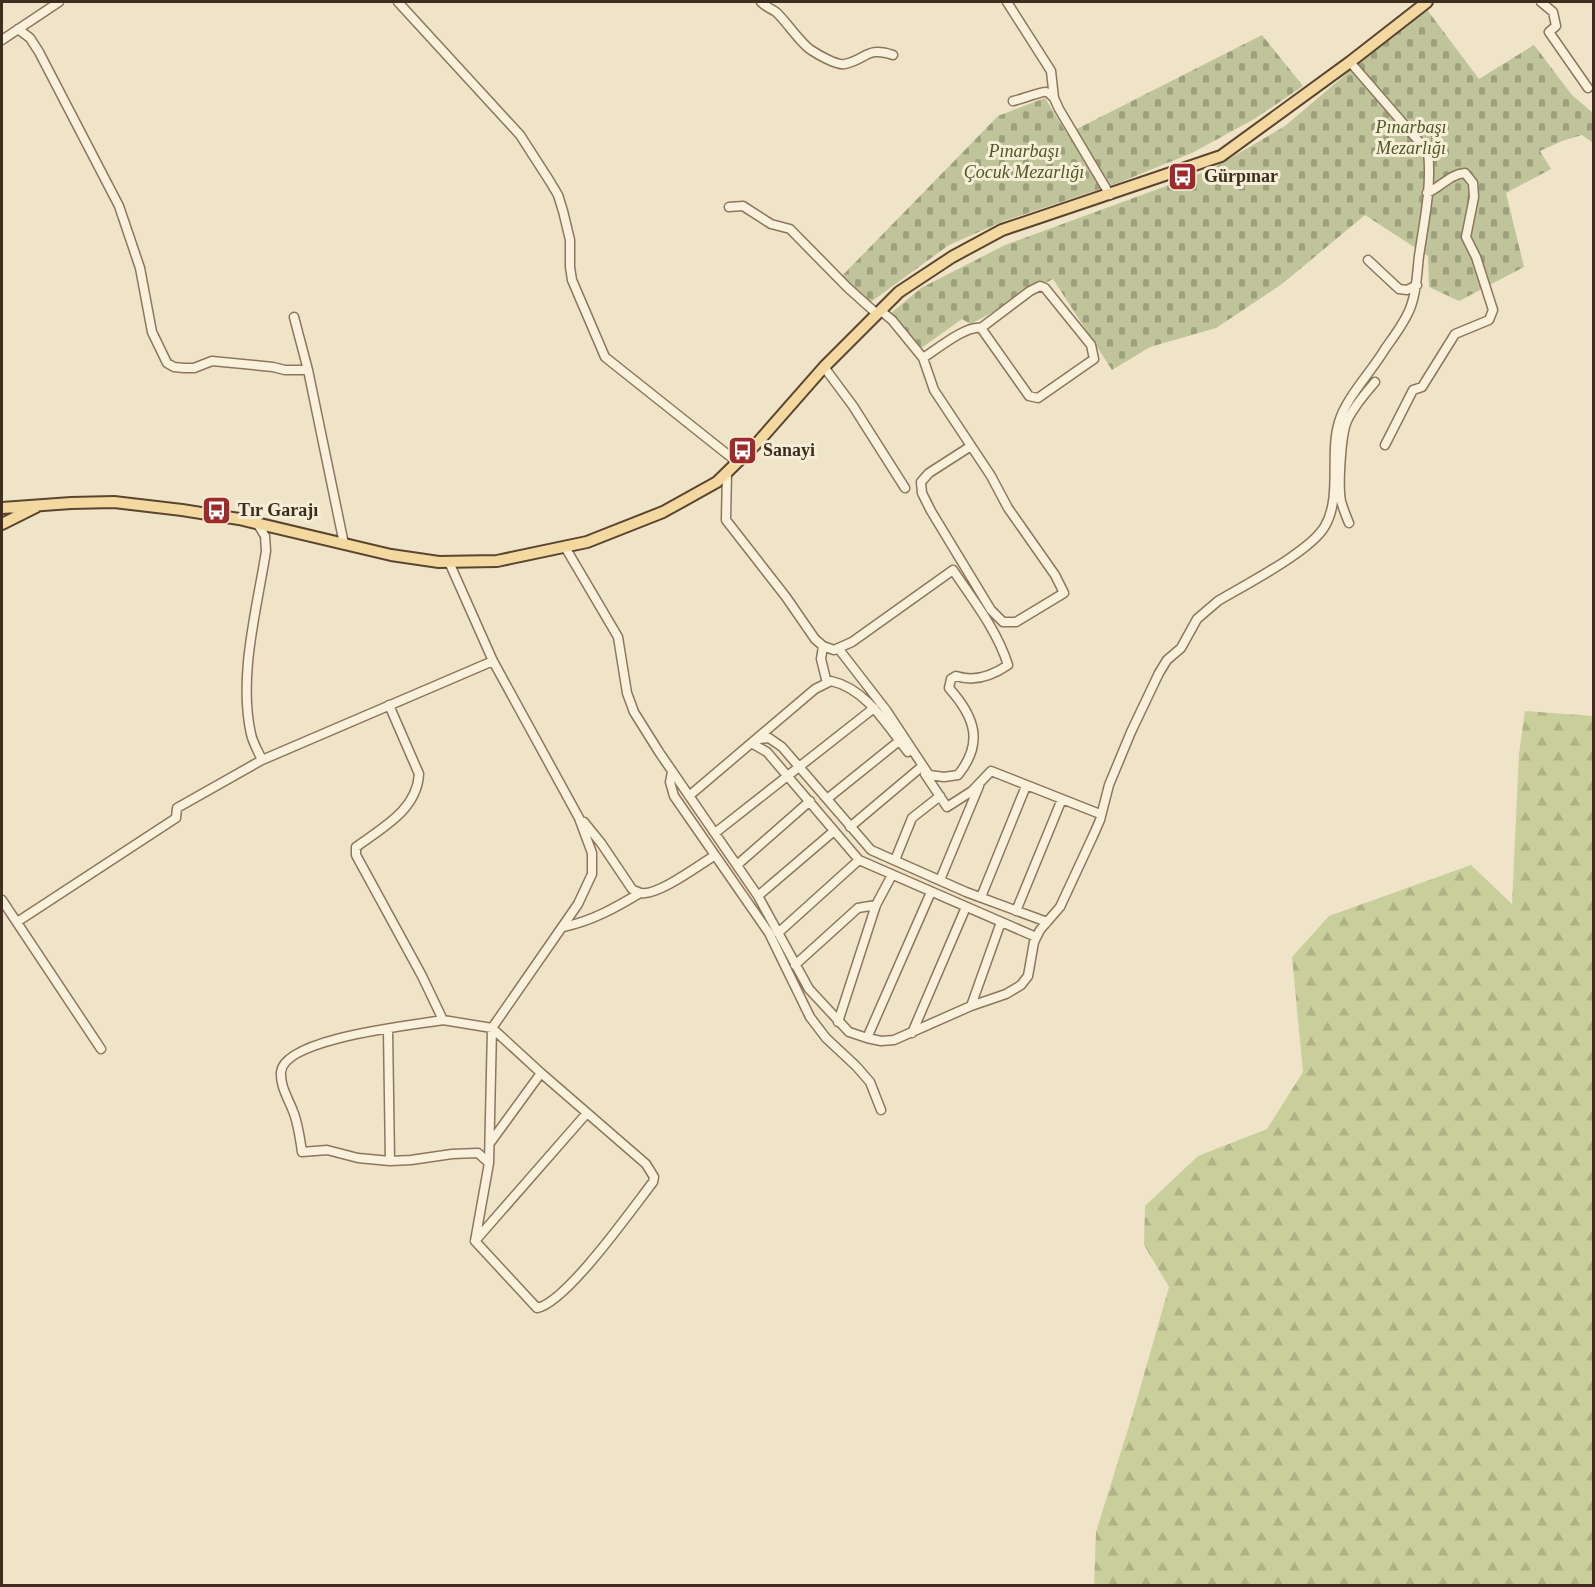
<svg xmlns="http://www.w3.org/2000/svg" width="1595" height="1587" font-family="'Times New Roman',serif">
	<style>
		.forest { fill: url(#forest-firs) }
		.cemetery { fill: url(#cemetery-stones) }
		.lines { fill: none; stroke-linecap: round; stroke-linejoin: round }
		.minor-casing { stroke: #8d765c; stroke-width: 11 }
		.major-casing { stroke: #5b4430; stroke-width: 14 }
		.minor { stroke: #faf1dc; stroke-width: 8 }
		.major { stroke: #f3d9a0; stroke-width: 10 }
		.labels { text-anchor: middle; stroke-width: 6; stroke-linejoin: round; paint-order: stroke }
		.park-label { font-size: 18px; font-style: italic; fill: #4d5a26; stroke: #f7eed8 }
		.poi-label { font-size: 18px; font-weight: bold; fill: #3d2e20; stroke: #f7eed8; text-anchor: start }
	</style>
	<defs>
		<pattern id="forest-firs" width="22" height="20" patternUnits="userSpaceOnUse" patternTransform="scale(1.5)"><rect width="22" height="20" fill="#c9cf9b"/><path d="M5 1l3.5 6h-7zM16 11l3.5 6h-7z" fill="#aeb285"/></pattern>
		<pattern id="cemetery-stones" width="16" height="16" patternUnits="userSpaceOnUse" patternTransform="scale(1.5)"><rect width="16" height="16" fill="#bfc49a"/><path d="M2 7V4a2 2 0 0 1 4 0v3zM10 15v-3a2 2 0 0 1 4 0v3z" fill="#9ca07d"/></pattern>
	</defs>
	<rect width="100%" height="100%" fill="#f0e4c8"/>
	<path class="forest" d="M1525,711L1593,716V1585H1094L1096,1532L1133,1413L1169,1287L1144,1245L1145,1206L1198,1156L1267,1129L1303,1072L1292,957L1329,916L1471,865L1512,904L1519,754Z"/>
	<path class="cemetery" d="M1425,7L1479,79L1534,45L1572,95L1593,113V143L1582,135L1562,141L1540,151L1551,169L1506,193L1524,267L1459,301L1429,287L1428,256L1365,215L1282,284L1216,328L1150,347L1112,370L1053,279L971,324L962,319L920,349L890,314L921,288L1005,245L1210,170L1285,126Z
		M1262,35L1303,86L1256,118L1192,153L1118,183L1004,221L949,245L868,304L841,277L998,116L1045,98L1067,134Z"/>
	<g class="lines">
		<defs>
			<path id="minor" d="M398,2L520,135L549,180L558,195L563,211L570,240V267L572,280L605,357L737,462
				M761,2C766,7 770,8 776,12C787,22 800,43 811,50C817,54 837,66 845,64C867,59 867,46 893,55
				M1007,2L1051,71L1054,98L1059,109L1110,195
				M1541,2L1553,12L1556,26L1549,32L1588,88
				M18,29L30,38L39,52L119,206L140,268L152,332L167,363L174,367L184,368H194L212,361L273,367L285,370H308
				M2,40L59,2
				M1013,101C1019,100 1043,91 1046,92C1048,92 1053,97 1054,98
				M729,207L743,206L771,224L790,229L848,288L877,314
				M1368,260L1399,289L1407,290L1417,285
				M881,311L892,320L923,358L934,390L991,476L1008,508L1055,575L1064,593L1016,622H1003L991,610L931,511L922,493L921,482L929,473L971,446
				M294,317L308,370L344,544
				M923,358C936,350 966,325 981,328L1030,291L1040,286L1045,288L1091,345L1094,359L1038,398L1029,396L981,328
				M824,367L853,406L905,488
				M1385,445L1413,390L1422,387L1455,334L1489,320L1493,310L1476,257L1466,237L1474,197L1473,183L1465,173C1450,174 1441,187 1427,193
				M727,472L726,520L786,597L815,639L823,646L834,650L852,642L953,570C973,600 997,630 1008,665C992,676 974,682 956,676L951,679L949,688C975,717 984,743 958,775L944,777L929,775L886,710L838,648
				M257,523L265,536L266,551C257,609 238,676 251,734C253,743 258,751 262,760L493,661
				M1349,523C1346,516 1343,508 1341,501C1338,486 1341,434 1347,421C1354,406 1365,394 1375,382
				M565,547L618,637L627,693L634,712L659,752L758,896L809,989L849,1032L867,1038L881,1041L894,1040L971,1006L1006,994L1021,985L1028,976L1034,942L1040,930L1060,907L1093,836L1100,820L1109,785L1131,732L1159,673L1167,660L1181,648L1197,619L1218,601C1245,585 1311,551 1325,526C1342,497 1329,453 1339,422C1345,399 1372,371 1385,349C1394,336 1406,321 1411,306C1417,290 1417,273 1419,256C1424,222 1432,186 1428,152L1350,62
				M449,562L493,661L579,818L592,853V874L578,904L492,1028L489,1163
				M823,646L821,659L827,683
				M389,705L419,774C417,810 382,828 356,847V855L422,976L443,1020
				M759,739L769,738L782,747L871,850L966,892L1047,922
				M753,744L767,752L859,860L1036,937
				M672,772L670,782L674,796L769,933L810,1017L826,1038L856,1066L870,1082L881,1110
				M925,774L947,807L972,791L991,771L1100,814
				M689,796L815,689L831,681C867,689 887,726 908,752
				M827,799L899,741
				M584,822L601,843L632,889C633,890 640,893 641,893C658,896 699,865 714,856
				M850,827L920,768
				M715,833L874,708
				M895,860L912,818L940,796
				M737,865L810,801
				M940,880L979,786
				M758,896L834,831
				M981,897L1026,786
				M2,900L101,1049
				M1016,911L1062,799
				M17,922L176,818L177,808L262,760
				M563,927C592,921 615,908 640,893
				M778,933L859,860
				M795,965L858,908L876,905
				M971,1006L1001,922
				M443,1020L492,1028L541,1073L646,1164L654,1177L653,1182C632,1209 566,1303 537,1308L475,1241L489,1163L478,1153L452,1154L411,1160L390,1161L358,1158L327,1150L302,1152C300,1138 298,1123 293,1111C288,1098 280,1086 281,1072C284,1038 414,1025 443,1020Z
				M838,1022L876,905L892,875
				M388,1030L390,1161
				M912,1033L966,907
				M867,1038L931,892
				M490,1143L541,1073
				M475,1241L587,1113"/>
			<path id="major" d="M2,508L71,503L114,502L182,510L239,519L391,555L439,562L497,561L587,542L663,512L717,482L759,441L824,367L899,292L952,257L1002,230L1221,156L1350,62L1427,2
				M2,524L36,507"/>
		</defs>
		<use href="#minor" class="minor-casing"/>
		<use href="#major" class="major-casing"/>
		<use href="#minor" class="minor"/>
		<use href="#major" class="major"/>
	</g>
	<defs>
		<symbol id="bus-square" viewBox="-11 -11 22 22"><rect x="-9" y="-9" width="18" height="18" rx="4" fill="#9e2a2b" stroke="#f7eed8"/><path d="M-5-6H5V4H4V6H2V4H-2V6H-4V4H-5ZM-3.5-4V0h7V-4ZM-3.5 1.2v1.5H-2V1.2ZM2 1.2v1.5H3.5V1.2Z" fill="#fff"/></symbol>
	</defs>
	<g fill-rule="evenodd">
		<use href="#bus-square" x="1166" y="160" width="33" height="33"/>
		<use href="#bus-square" x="726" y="434" width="33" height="33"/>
		<use href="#bus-square" x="200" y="494" width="33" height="33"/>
	</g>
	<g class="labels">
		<g class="park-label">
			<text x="1411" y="133">Pınarbaşı<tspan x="1411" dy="21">Mezarlığı</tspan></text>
			<text x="1024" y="157">Pınarbaşı<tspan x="1024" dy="21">Çocuk Mezarlığı</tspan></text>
		</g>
		<g class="poi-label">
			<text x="1204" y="182">Gürpınar</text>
			<text x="763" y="456">Sanayi</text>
			<text x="238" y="516">Tır Garajı</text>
		</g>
	</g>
	<rect width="1595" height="1587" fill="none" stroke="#3d2e20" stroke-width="6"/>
</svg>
